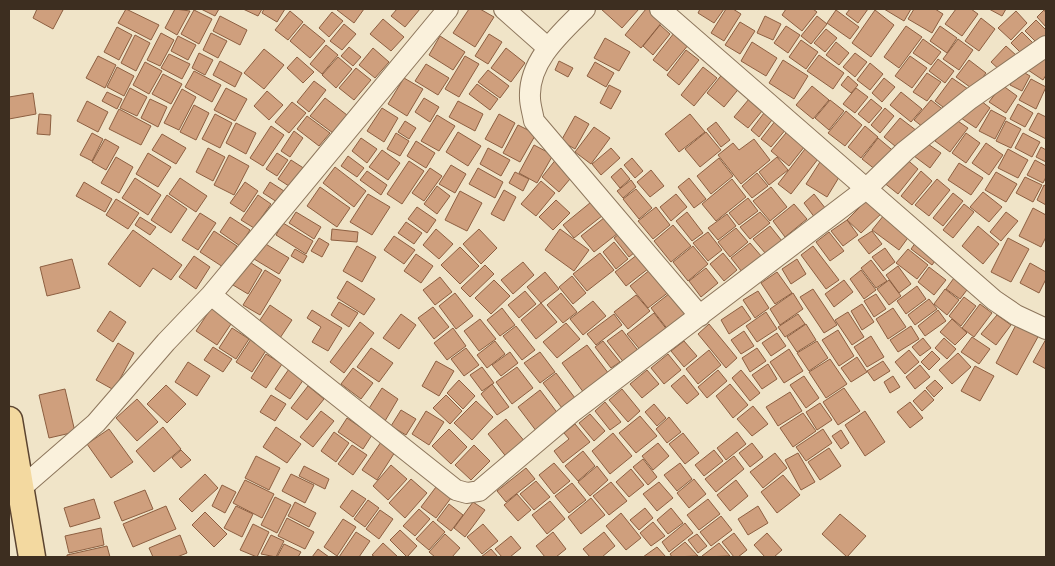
<svg xmlns="http://www.w3.org/2000/svg" width="1055" height="566" font-family="Spectral,serif">
	<style>
		.building { fill: #cf9f7d; stroke: #8d5f41 }
		.lines { fill: none; stroke-linecap: round; stroke-linejoin: round }
		.minor-casing { stroke: #8d765c; stroke-width: 22 }
		.major-casing { stroke: #5b4430; stroke-width: 29 }
		.minor { stroke: #faf1dc; stroke-width: 20 }
		.major { stroke: #f3d9a0; stroke-width: 26 }
	</style>
	<rect width="100%" height="100%" fill="#f0e4c8"/>
	<path class="building" d="M37,9H60L63,10L53,29L33,18Z
		M126,9L159,25L151,40L118,23Z
		M175,9L190,11L177,35L165,28Z
		M201,9H219L215,16Z
		M243,9H262L258,16Z
		M264,9H285L277,22L262,13Z
		M338,9H364L354,23L337,10Z
		M397,9H420L405,27L391,16Z
		M469,9H480L494,17L475,47L453,33Z
		M601,9H639L622,28Z
		M646,9H655L666,17L641,48L625,35Z
		M700,9H724L714,23L698,13Z
		M726,9H733L741,14L724,41L711,33Z
		M786,9H813L817,12L802,31L782,15Z
		M850,9H868L858,23L846,14Z
		M884,9H911L904,21Z
		M914,9H935L943,14L932,33L908,19Z
		M956,9H971L978,14L962,36L945,24Z
		M989,9H1006L1002,16Z
		M194,10L212,19L199,44L181,34Z
		M836,10L859,27L850,39L827,23Z
		M875,10L894,25L871,57L852,43Z
		M1044,10L1046,13V27L1037,17Z
		M290,11L303,22L288,40L275,30Z
		M1016,11L1027,23L1011,40L998,28Z
		M332,12L343,21L329,37L319,28Z
		M220,16L247,30L240,45L213,31Z
		M765,16L781,24L773,40L757,33Z
		M817,16L827,24L811,44L801,36Z
		M981,18L995,29L979,51L965,41Z
		M383,19L404,37L391,51L370,34Z
		M1036,20L1046,30V42L1041,47L1025,31Z
		M740,22L755,31L740,54L725,45Z
		M304,24L325,41L310,58L290,41Z
		M344,24L356,34L342,50L330,41Z
		M660,25L670,34L653,55L643,46Z
		M786,26L800,35L788,53L774,43Z
		M906,26L922,37L899,68L884,57Z
		M940,26L957,38L947,53L930,41Z
		M117,27L132,35L119,60L104,52Z
		M826,29L837,38L825,52L814,43Z
		M1022,32L1034,44L1023,55L1011,43Z
		M161,33L174,40L160,66L147,60Z
		M211,33L227,41L218,58L203,50Z
		M674,33L689,44L667,71L653,60Z
		M489,34L502,42L488,64L475,56Z
		M135,35L150,43L136,71L121,63Z
		M178,36L196,45L188,60L171,51Z
		M440,36L465,52L453,70L429,55Z
		M605,38L630,52L619,71L594,58Z
		M923,39L941,52L931,65L913,53Z
		M958,39L973,50L959,70L943,59Z
		M801,40L818,52L806,69L789,57Z
		M752,42L777,58L766,76L741,61Z
		M836,42L849,53L839,65L826,55Z
		M326,45L338,55L322,74L310,64Z
		M1006,46L1017,56L1002,72L991,62Z
		M349,47L361,57L353,66L341,56Z
		M373,48L389,62L375,78L359,65Z
		M506,48L525,63L511,82L491,68Z
		M264,49L284,65L264,89L244,73Z
		M686,50L699,60L679,85L667,75Z
		M199,53L213,60L205,75L192,68Z
		M855,53L867,62L855,77L843,67Z
		M169,54L190,64L182,79L161,68Z
		M819,55L844,73L833,89L807,71Z
		M98,56L116,65L105,88L86,78Z
		M465,56L479,64L459,97L445,89Z
		M910,56L927,68L912,88L895,76Z
		M297,57L314,72L303,83L287,68Z
		M338,57L352,69L336,88L322,75Z
		M1046,57V75L1043,80L1028,70Z
		M938,59L954,71L945,83L929,71Z
		M783,60L808,76L794,99L769,83Z
		M969,60L986,73L974,90L956,77Z
		M220,61L242,73L235,87L213,75Z
		M559,61L573,68L568,77L555,70Z
		M145,62L162,71L149,94L133,85Z
		M595,62L614,73L606,87L587,76Z
		M870,63L883,74L870,90L857,80Z
		M426,64L449,78L438,95L415,81Z
		M117,67L134,76L124,96L107,87Z
		M703,67L717,78L694,106L681,95Z
		M356,68L371,80L354,100L339,88Z
		M1018,69L1030,76L1022,91L1010,85Z
		M488,70L509,86L500,98L478,82Z
		M194,71L221,85L212,102L185,87Z
		M724,72L741,86L724,107L707,93Z
		M927,73L941,82L927,101L913,92Z
		M163,74L182,84L171,104L152,94Z
		M848,76L858,85L851,93L841,85Z
		M404,78L423,89L407,116L388,104Z
		M884,78L895,87L882,102L872,93Z
		M952,78L968,89L951,113L935,101Z
		M1031,79L1046,87L1036,109L1019,100Z
		M314,81L326,90L309,112L297,102Z
		M477,84L498,99L490,110L469,94Z
		M609,85L621,91L611,109L600,103Z
		M1002,85L1017,96L1006,113L989,102Z
		M812,86L829,100L813,119L796,105Z
		M130,88L147,97L137,116L120,108Z
		M226,88L247,99L235,121L214,110Z
		M856,88L868,97L855,113L843,104Z
		M182,89L196,97L179,130L164,123Z
		M267,91L283,105L269,120L254,106Z
		M107,92L122,99L117,109L102,101Z
		M901,92L922,109L911,122L890,105Z
		M33,93L36,114L9,119V97Z
		M754,93L767,105L748,128L734,117Z
		M976,97L990,108L976,128L961,118Z
		M325,98L347,115L333,133L310,116Z
		M424,98L439,107L430,122L415,112Z
		M150,99L167,107L158,127L141,118Z
		M871,99L882,108L869,123L858,114Z
		M830,100L844,111L829,130L815,118Z
		M931,100L945,111L928,131L914,120Z
		M87,101L108,112L98,132L77,121Z
		M458,101L483,114L475,131L449,117Z
		M292,102L306,113L289,133L275,122Z
		M1018,104L1033,113L1025,127L1010,119Z
		M194,105L209,113L196,140L180,132Z
		M382,108L398,118L384,142L367,131Z
		M885,108L894,116L880,133L871,125Z
		M119,109L151,126L141,145L109,129Z
		M991,110L1006,118L995,139L979,131Z
		M846,111L862,125L845,146L828,133Z
		M764,113L772,120L759,137L751,130Z
		M1038,113L1046,117V139L1029,130Z
		M39,114L51,115L50,135L37,134Z
		M215,114L232,123L220,148L202,139Z
		M499,114L515,123L502,148L485,139Z
		M690,114L705,132L679,152L665,134Z
		M437,115L455,126L439,151L421,141Z
		M307,116L330,133L319,146L297,129Z
		M575,116L589,124L575,149L561,141Z
		M952,117L968,128L950,152L935,141Z
		M900,118L917,131L901,151L884,137Z
		M776,120L787,128L771,147L761,139Z
		M405,121L416,128L409,139L398,132Z
		M1006,121L1021,129L1011,148L996,141Z
		M716,122L730,140L721,147L707,129Z
		M236,123L256,133L246,154L226,143Z
		M518,125L536,134L520,162L503,153Z
		M271,126L284,135L263,166L250,158Z
		M865,126L878,137L861,158L848,147Z
		M594,127L610,138L591,164L575,152Z
		M791,127L809,141L789,166L771,151Z
		M294,131L303,138L290,157L281,151Z
		M458,132L481,146L468,166L446,152Z
		M706,132L721,150L700,167L685,149Z
		M92,133L103,139L92,161L80,155Z
		M396,133L409,141L400,156L387,149Z
		M966,133L980,143L966,163L952,153Z
		M1023,133L1040,142L1032,157L1015,148Z
		M162,134L186,148L176,164L152,150Z
		M361,138L377,149L367,163L352,151Z
		M878,138L897,154L881,174L862,159Z
		M105,139L119,147L106,170L92,162Z
		M754,139L770,160L741,184L718,155L733,143L739,150Z
		M416,141L435,153L426,168L407,156Z
		M925,142L941,153L930,168L914,156Z
		M986,143L1003,155L989,175L972,163Z
		M534,145L553,155L537,183L519,173Z
		M1041,147L1046,150V162L1036,157Z
		M208,148L225,157L213,181L196,172Z
		M488,148L510,160L501,176L480,164Z
		M611,148L620,158L601,175L592,164Z
		M805,149L818,159L791,194L778,184Z
		M1008,149L1028,160L1018,178L998,168Z
		M382,150L400,163L388,180L369,167Z
		M148,153L171,167L158,187L136,174Z
		M277,153L288,160L277,176L266,169Z
		M229,155L249,166L234,195L214,185Z
		M348,156L364,168L357,177L341,166Z
		M116,157L133,167L119,193L101,183Z
		M777,157L788,170L769,185L759,172Z
		M904,157L918,169L898,194L883,182Z
		M557,158L575,173L559,192L542,177Z
		M632,158L643,171L635,178L624,165Z
		M719,158L733,176L711,194L697,176Z
		M291,160L305,169L292,188L278,179Z
		M1035,160L1046,166V177L1043,183L1027,175Z
		M409,161L424,171L402,204L387,194Z
		M820,162L841,174L827,197L806,184Z
		M959,163L983,178L971,195L948,180Z
		M451,165L466,174L455,193L439,184Z
		M335,167L366,191L354,207L323,183Z
		M430,168L442,176L424,201L412,193Z
		M478,168L503,182L495,198L469,184Z
		M621,168L630,179L620,188L611,177Z
		M651,170L664,186L650,197L637,182Z
		M367,171L387,185L381,195L360,180Z
		M921,171L932,181L912,205L901,196Z
		M515,172L529,179L523,191L509,183Z
		M996,172L1017,184L1006,202L985,190Z
		M757,173L768,186L752,198L742,186Z
		M1025,177L1042,185L1033,202L1016,193Z
		M135,178L161,195L148,215L122,198Z
		M180,178L207,196L196,212L169,194Z
		M689,178L706,199L694,208L678,187Z
		M732,179L746,197L716,221L702,204Z
		M937,179L950,190L929,216L915,205Z
		M631,180L636,187L623,198L617,191Z
		M541,181L555,193L536,216L521,204Z
		M84,182L112,199L105,212L76,196Z
		M245,182L258,191L244,212L230,203Z
		M270,182L284,191L277,202L263,193Z
		M1044,185L1046,186V205L1037,200Z
		M437,186L450,196L437,214L424,204Z
		M320,187L350,208L337,227L307,206Z
		M771,187L787,207L770,221L753,201Z
		M636,189L652,208L639,219L623,199Z
		M504,190L516,197L504,221L491,214Z
		M460,191L482,203L467,231L445,220Z
		M983,192L1002,207L989,222L970,207Z
		M953,193L963,201L943,226L933,218Z
		M368,194L390,207L372,235L350,222Z
		M676,194L687,207L671,221L660,207Z
		M814,194L826,209L815,218L804,203Z
		M167,195L187,209L171,233L151,220Z
		M258,195L271,204L254,228L241,220Z
		M870,197L884,211L861,233L847,220Z
		M596,198L607,212L574,238L563,225Z
		M748,198L758,211L739,225L729,213Z
		M116,199L139,213L128,229L106,215Z
		M556,200L570,213L553,230L539,217Z
		M794,204L807,219L785,237L773,221Z
		M964,204L974,212L953,238L943,230Z
		M417,207L436,220L427,233L408,219Z
		M656,207L670,225L653,239L638,221Z
		M1033,208L1046,215V237L1041,247L1019,236Z
		M296,212L321,227L314,239L289,223Z
		M687,212L703,233L692,241L676,221Z
		M760,212L770,223L750,239L740,227Z
		M1006,212L1018,221L1001,241L990,232Z
		M200,213L216,223L198,250L182,240Z
		M609,214L622,230L594,252L581,236Z
		M727,214L736,226L718,240L708,228Z
		M884,215L910,235L899,250L872,230Z
		M140,217L156,227L150,235L135,225Z
		M230,217L250,230L240,246L220,232Z
		M847,220L858,235L843,246L831,231Z
		M406,222L422,233L414,244L398,233Z
		M283,223L313,241L306,254L276,235Z
		M673,225L691,246L671,262L654,241Z
		M770,226L782,241L766,254L753,239Z
		M978,226L999,244L983,264L962,246Z
		M736,228L748,242L730,257L718,242Z
		M332,229L358,232L357,242L331,240Z
		M436,229L453,244L439,259L423,245Z
		M479,229L497,248L481,264L463,244Z
		M560,229L589,250L574,271L545,250Z
		M625,229L640,248L629,257L614,238Z
		M133,230L182,265L171,280L153,268L140,287L108,264Z
		M214,231L237,246L223,267L200,252Z
		M872,231L882,244L869,254L858,240Z
		M708,232L722,250L708,261L693,243Z
		M829,232L844,251L830,261L816,242Z
		M394,236L415,250L404,264L384,250Z
		M319,238L329,244L322,257L311,251Z
		M919,238L940,254L932,265L911,249Z
		M1008,238L1029,249L1011,282L991,272Z
		M614,242L628,259L616,269L603,252Z
		M264,243L289,258L279,274L254,259Z
		M750,243L762,257L742,272L731,258Z
		M357,246L376,257L362,282L343,271Z
		M693,246L708,264L688,281L673,262Z
		M813,246L839,280L826,289L801,255Z
		M460,247L479,266L460,284L441,265Z
		M885,248L895,262L883,271L872,257Z
		M295,249L307,256L303,263L291,256Z
		M908,249L928,265L917,279L896,263Z
		M642,251L653,265L626,286L615,272Z
		M600,253L614,270L587,291L573,274Z
		M723,253L737,270L724,281L710,264Z
		M416,254L433,266L421,283L404,271Z
		M194,256L210,267L196,289L179,277Z
		M72,259L80,288L47,296L40,267Z
		M797,259L806,274L791,284L782,269Z
		M871,260L887,281L876,288L861,268Z
		M248,261L262,270L248,294L233,285Z
		M523,262L534,275L513,294L501,280Z
		M1030,263L1046,272V279L1039,293L1020,283Z
		M485,265L494,274L470,297L461,288Z
		M656,265L674,288L648,308L630,286Z
		M898,266L911,284L899,293L886,275Z
		M929,267L946,280L934,295L918,282Z
		M706,268L718,283L701,297L689,281Z
		M265,270L281,280L260,315L243,305Z
		M861,270L876,290L864,299L850,279Z
		M959,271L973,282L960,299L946,289Z
		M545,272L559,289L541,303L527,287Z
		M777,272L792,293L775,304L761,283Z
		M572,276L586,293L573,304L559,287Z
		M440,277L452,292L435,305L423,290Z
		M494,280L510,296L491,314L475,298Z
		M844,280L853,292L834,307L825,294Z
		M889,280L901,296L889,305L877,289Z
		M347,281L375,299L364,315L337,298Z
		M917,286L926,299L906,314L897,301Z
		M675,289L693,311L669,331L651,308Z
		M813,289L837,325L824,333L800,297Z
		M945,289L959,300L947,315L934,304Z
		M525,291L536,304L519,318L508,305Z
		M758,291L769,308L755,318L743,300Z
		M455,293L473,316L456,329L439,306Z
		M561,293L577,312L563,323L547,305Z
		M793,293L803,309L780,325L770,309Z
		M876,294L886,309L874,317L864,301Z
		M636,295L650,311L628,329L614,312Z
		M964,297L976,306L961,326L949,316Z
		M929,299L937,309L915,325L908,315Z
		M593,301L606,316L583,335L570,319Z
		M339,302L358,313L349,327L331,315Z
		M541,303L557,322L536,339L521,320Z
		M862,304L874,322L862,330L851,311Z
		M980,304L992,313L974,337L962,328Z
		M270,305L292,320L280,338L258,323Z
		M742,306L751,319L729,334L721,320Z
		M212,307L233,321L217,345L196,331Z
		M433,307L449,327L434,339L418,318Z
		M502,308L515,325L500,336L487,320Z
		M893,308L906,327L888,339L876,319Z
		M312,310L342,328L328,351L312,342L321,327L307,318Z
		M938,310L946,321L925,336L918,326Z
		M110,311L126,322L113,342L97,331Z
		M766,312L777,329L757,342L746,326Z
		M848,312L864,337L852,345L835,320Z
		M654,313L668,331L642,352L627,334Z
		M401,314L416,325L399,349L383,338Z
		M614,314L622,325L596,345L587,334Z
		M798,314L805,324L785,337L778,327Z
		M997,315L1011,325L996,345L981,334Z
		M480,319L496,339L479,351L464,331Z
		M952,319L967,333L955,345L940,332Z
		M360,322L374,333L344,373L330,362Z
		M566,323L580,339L557,358L543,342Z
		M1017,323L1039,335L1017,375L996,363Z
		M709,324L737,358L726,368L698,334Z
		M806,324L816,340L797,352L787,337Z
		M516,326L535,350L522,360L503,336Z
		M911,326L919,339L898,352L890,340Z
		M232,328L249,339L236,359L219,348Z
		M453,328L466,346L447,360L434,343Z
		M622,330L640,353L625,364L607,341Z
		M838,330L854,356L839,366L822,340Z
		M744,331L754,346L741,354L731,340Z
		M777,333L786,346L771,356L762,343Z
		M871,336L884,357L867,367L854,347Z
		M972,337L990,349L979,364L961,352Z
		M923,338L931,348L920,356L912,347Z
		M944,338L956,349L947,359L935,348Z
		M251,339L267,349L252,372L236,362Z
		M1046,339V369L1033,362Z
		M495,341L505,354L487,368L477,355Z
		M603,341L620,362L611,368L595,347Z
		M684,341L697,356L684,367L671,351Z
		M817,341L828,358L809,371L797,353Z
		M118,343L134,353L114,390L96,380Z
		M587,345L609,374L584,393L562,363Z
		M213,347L232,359L223,372L204,360Z
		M371,348L393,363L379,382L357,367Z
		M466,348L479,365L464,376L451,359Z
		M757,348L766,361L750,372L742,358Z
		M789,349L803,371L784,383L770,362Z
		M709,350L721,365L698,384L686,369Z
		M909,350L919,362L905,374L895,362Z
		M932,351L940,359L929,370L921,362Z
		M510,352L518,363L501,376L492,365Z
		M540,352L555,372L540,383L524,363Z
		M958,353L971,367L952,384L939,370Z
		M266,354L282,364L266,388L251,378Z
		M668,354L681,370L664,384L651,368Z
		M857,357L867,372L851,382L841,368Z
		M830,359L847,384L826,398L809,372Z
		M436,361L454,371L439,396L422,386Z
		M883,361L890,371L874,381L867,371Z
		M188,362L210,376L197,396L175,382Z
		M768,364L777,379L762,389L752,375Z
		M920,365L930,377L915,389L906,377Z
		M975,366L994,376L980,401L961,391Z
		M482,367L494,383L482,391L470,375Z
		M517,367L533,388L512,404L496,382Z
		M353,368L373,383L361,399L341,384Z
		M289,369L304,379L290,399L275,389Z
		M647,370L659,384L642,398L630,384Z
		M718,370L727,381L707,398L698,387Z
		M741,370L760,393L750,401L732,378Z
		M556,373L575,398L562,408L543,383Z
		M684,375L699,394L687,404L671,386Z
		M804,376L819,398L806,408L790,385Z
		M893,376L900,387L890,393L884,382Z
		M459,380L475,396L463,409L447,393Z
		M935,380L943,388L934,397L926,388Z
		M492,384L509,407L497,415L481,394Z
		M730,384L748,405L733,418L716,396Z
		M166,385L186,404L167,423L147,404Z
		M308,386L324,399L307,420L291,408Z
		M382,388L398,399L385,421L368,410Z
		M844,388L860,411L838,425L823,402Z
		M65,389L75,432L49,438L39,395Z
		M622,389L640,411L628,422L609,400Z
		M540,390L559,415L537,432L518,407Z
		M925,390L934,400L922,411L913,401Z
		M790,392L802,411L778,426L766,407Z
		M271,395L286,404L275,421L260,412Z
		M446,395L462,411L450,424L433,408Z
		M137,399L158,422L137,441L116,418Z
		M476,401L493,417L472,440L454,423Z
		M605,402L621,422L610,430L595,411Z
		M910,402L923,418L910,428L897,412Z
		M820,403L832,420L817,430L806,412Z
		M654,404L666,418L657,426L645,412Z
		M753,406L768,424L752,436L737,419Z
		M401,410L416,419L406,435L391,426Z
		M321,411L334,421L313,447L300,437Z
		M426,411L444,422L429,445L412,434Z
		M865,411L885,442L865,456L845,425Z
		M803,413L816,431L793,447L780,428Z
		M590,414L605,431L594,441L579,423Z
		M640,416L657,436L636,453L619,433Z
		M669,417L681,432L667,443L656,429Z
		M347,418L372,435L363,449L338,432Z
		M506,419L526,443L508,459L488,434Z
		M575,424L590,442L563,463L554,451L569,439L564,433Z
		M163,427L181,449L154,472L136,451Z
		M276,427L301,444L287,463L263,447Z
		M109,429L133,462L111,478L87,444Z
		M449,429L467,447L451,464L432,446Z
		M823,429L832,443L806,461L796,447Z
		M841,430L849,443L841,449L832,436Z
		M334,432L349,443L336,462L321,451Z
		M737,432L746,444L726,460L717,448Z
		M613,433L632,456L610,474L592,451Z
		M683,433L699,453L685,464L669,444Z
		M381,442L395,452L377,480L362,470Z
		M658,443L669,456L653,470L642,456Z
		M752,443L763,457L750,467L739,453Z
		M352,445L367,455L353,475L338,464Z
		M474,445L490,461L471,480L455,465Z
		M829,448L841,466L820,480L808,462Z
		M181,450L191,460L181,468L172,458Z
		M714,450L723,461L704,476L695,465Z
		M583,451L595,466L578,481L565,466Z
		M775,453L787,468L763,488L750,472Z
		M798,453L815,482L801,490L785,460Z
		M256,456L280,468L269,490L245,478Z
		M734,456L744,469L716,492L705,479Z
		M643,459L657,477L648,485L633,467Z
		M554,463L570,481L554,494L539,475Z
		M680,463L692,479L677,491L664,475Z
		M391,465L407,479L388,500L373,486Z
		M304,466L329,479L325,489L299,476Z
		M597,466L608,480L590,496L578,482Z
		M526,468L535,479L506,502L497,491Z
		M631,469L644,485L629,497L616,482Z
		M205,474L218,488L192,512L179,499Z
		M291,474L314,485L305,503L282,491Z
		M783,475L800,495L777,513L761,492Z
		M411,479L427,493L405,518L389,503Z
		M694,479L706,494L689,508L677,493Z
		M245,480L274,494L262,518L233,503Z
		M736,480L748,496L730,511L717,495Z
		M536,481L550,497L534,510L520,494Z
		M611,482L627,501L609,515L593,496Z
		M659,482L673,498L657,511L643,494Z
		M572,483L586,500L569,513L555,496Z
		M222,485L236,492L225,513L212,506Z
		M436,487L451,498L436,518L421,507Z
		M145,490L153,509L122,521L114,502Z
		M352,490L366,499L353,517L340,507Z
		M517,494L531,510L518,521L504,505Z
		M275,497L291,505L277,533L261,525Z
		M591,498L605,515L581,534L568,517Z
		M94,499L100,518L70,527L64,508Z
		M708,499L720,514L699,530L687,515Z
		M368,500L379,508L365,527L354,519Z
		M550,501L565,519L547,534L532,515Z
		M295,502L316,513L309,527L288,516Z
		M473,502L485,510L465,537L454,528Z
		M449,504L463,515L451,531L437,520Z
		M166,506L176,529L133,547L123,524Z
		M236,506L253,514L242,537L224,528Z
		M758,506L768,523L748,535L738,519Z
		M645,508L653,518L639,530L630,520Z
		M671,508L683,523L668,534L657,520Z
		M419,509L430,519L415,536L403,526Z
		M380,510L393,519L379,539L366,529Z
		M205,512L227,534L214,547L192,525Z
		M621,513L641,538L626,550L606,526Z
		M840,514L866,536L847,557L822,534Z
		M721,516L732,530L711,546L700,532Z
		M287,518L314,532L305,549L278,536Z
		M343,519L356,527L337,556L324,547Z
		M433,521L445,532L429,550L416,539Z
		M653,522L665,536L651,546L640,533Z
		M685,523L693,533L669,552L662,542Z
		M253,524L269,532L257,557L240,550Z
		M483,524L498,541L482,554L467,537Z
		M101,528L104,545L69,553L65,536Z
		M400,530L417,546L407,557L390,540Z
		M356,532L370,541L359,557H339Z
		M553,532L566,549L556,557H545L536,546Z
		M604,532L615,546L602,557H590L583,549Z
		M734,533L747,550L738,557H734L722,542Z
		M767,533L782,550L774,557H765L754,545Z
		M445,534L460,548L452,557H435L429,552Z
		M697,534L707,546L698,553L688,540Z
		M180,535L187,553L177,557H153L149,548Z
		M271,535L284,541L276,557L261,554Z
		M511,536L521,548L510,557H502L495,549Z
		M685,542L698,556L672,557L670,554Z
		M383,543L398,557H375L372,555Z
		M719,543L730,556L703,557L702,556Z
		M284,544L301,552L298,557H277Z
		M107,546L110,557H67V555Z
		M657,547L666,557H643Z
		M318,549L329,557H312Z
		M491,549L498,557H481Z"/>
	<g class="lines">
		<defs>
			<path id="minor" d="M504,9L548,48
				M585,9C561,33 528,61 530,98C530,105 533,114 534,121L700,316
				M660,9L994,300L1016,315L1046,329
				M211,295L456,490L467,493L479,491L571,413L866,189L905,151L970,99L1046,46
				M20,489L96,423L166,342L211,295L448,9"/>
			<path id="major" d="M9,420L32,557"/>
		</defs>
		<use href="#minor" class="minor-casing"/>
		<use href="#major" class="major-casing"/>
		<use href="#minor" class="minor"/>
		<use href="#major" class="major"/>
	</g>
	<rect width="1055" height="566" fill="none" stroke="#3d2e20" stroke-width="20"/>
</svg>
